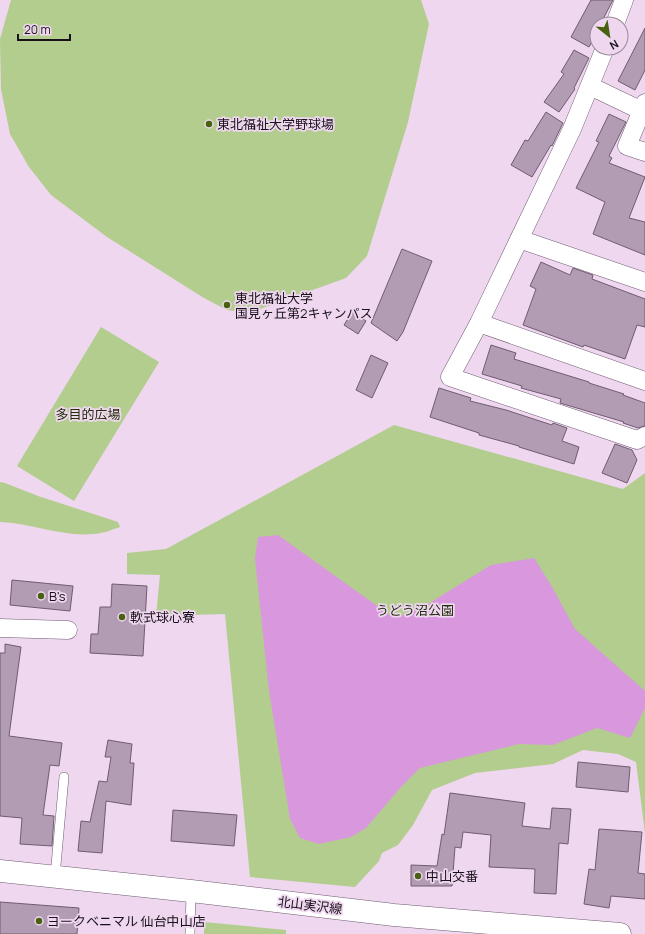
<svg xmlns="http://www.w3.org/2000/svg" width="645" height="934" font-family="Manrope,'Noto Sans JP',sans-serif">
	<style>
		.green { fill: #b2cd8d }
		.water { fill: #d998de }
		.building { fill: #b19cb3; stroke: #705c71 }
		.lines { fill: none; stroke-linecap: round; stroke-linejoin: round }
		.service-casing { stroke: #6f5c71; stroke-width: 10 }
		.minor-casing { stroke: #6f5c71; stroke-width: 19 }
		.tertiary-casing { stroke: #6f5c71; stroke-width: 23 }
		.service { stroke: #fff; stroke-width: 9 }
		.minor { stroke: #fff; stroke-width: 18 }
		.tertiary { stroke: #fff; stroke-width: 22 }
		.poi-dot { fill: #476111; stroke: #eed7ef; stroke-width: 1.5 }
		.labels { text-anchor: middle; stroke-width: 3.5; stroke-linejoin: round; paint-order: stroke }
		.poi-label { font-size: 13px; fill: #181119; stroke: #eed7ef; text-anchor: start }
		.park-label { font-size: 13px; fill: #222f0a; stroke: #eed7ef }
		.street-label { font-size: 13px; fill: #181119; stroke: #eed7ef }
	</style>
	<rect width="100%" height="100%" fill="#eed7ef"/>
	<path class="green" d="M11,0H421L429,24L408,122L367,256L346,278L257,310L241,312L227,310L204,298L107,237L51,195L29,167L10,134L1,89L0,39Z
		M101,327L159,362L74,501L17,466Z
		M394,425L623,489L645,473V833L636,762L618,754L583,750L553,764L475,773L432,790L413,825L398,845L382,853L379,861L355,887L250,877L225,614L156,616L160,575L127,574V553L166,549Z
		M0,482L5,483L38,496L118,522L120,527C111,530 102,534 93,534C63,537 30,523 0,522Z
		M204,922L286,930V934H204Z"/>
	<path class="water" d="M278,535L394,618L420,609L491,565L534,558L551,585L575,629L645,691V708L630,738L597,728L553,745L519,744L420,768L401,787L366,828L351,837L319,844L300,838L290,819L269,691L255,559L258,537Z"/>
	<path class="building" d="M591,0H613L601,23L602,24H597V33L589,47L571,37Z
		M645,28V70L635,90L618,81Z
		M574,50L589,58L574,88L575,89L559,112L544,102L564,74L561,72Z
		M546,112L563,123L552,146L551,145L532,177L511,165L525,140L528,141Z
		M609,114L626,122L609,156L612,158L609,163L645,177L629,218L645,222V255L593,234L605,202L576,188L599,142L596,141Z
		M402,249L432,261L403,332L397,341L371,323Z
		M541,262L570,275L573,268L593,275L592,279L645,299V327L637,325L625,359L584,345L583,347L523,325L536,289L530,286Z
		M352,312L366,321L358,334L344,325Z
		M491,345L516,353L514,359L589,382V383L624,394L623,395L645,403V426L638,428L623,423L624,422L560,403L561,399L521,388L522,386L482,374Z
		M371,355L388,363L372,398L356,390Z
		M439,388L471,398L470,401L506,410L552,425L553,423L567,428L562,441L579,447L574,464L519,447V446L479,435V433L430,417Z
		M615,444L632,450L637,460L627,483L602,473Z
		M12,580L73,586L70,611L10,605Z
		M112,584L147,586L143,656L90,653L91,634H98L100,607H111Z
		M5,644L21,647L9,736L62,743L59,766L50,765L43,815L54,816L52,846L20,844L22,818L0,816V653H5Z
		M108,740L132,744L130,763H134L131,805L106,801L102,853L78,851L81,821L90,822L99,781L107,782L111,757H105Z
		M578,762L630,767L628,792L576,787Z
		M450,793L525,803L522,826L550,829L552,808L571,809L568,844L559,843L556,894L534,893L535,869L489,867L491,835L463,832L461,848L455,847L452,886H411V865L437,866L442,834L444,835Z
		M173,810L237,815L234,846L171,841Z
		M599,829L642,832L638,873L645,874V899L611,896L609,908L584,904L589,869L595,870Z
		M0,902L79,908L77,934H0Z"/>
	<g class="lines">
		<defs>
			<path id="service" d="M55,876L64,777
				M190,934L191,891"/>
			<path id="minor" d="M615,24L624,0
				M605,48L572,129L479,323L450,377L637,440L645,436
				M590,86L642,111
				M645,103L627,146L645,152
				M519,239L645,282
				M479,323L645,381
				M0,628L68,630"/>
			<path id="tertiary" d="M0,871L191,891L394,915L620,934"/>
		</defs>
		<use href="#service" class="service-casing"/>
		<use href="#minor" class="minor-casing"/>
		<use href="#tertiary" class="tertiary-casing"/>
		<use href="#service" class="service"/>
		<use href="#minor" class="minor"/>
		<use href="#tertiary" class="tertiary"/>
	</g>
	<g class="poi-dot">
		<circle cx="209" cy="124" r="4"/>
		<circle cx="227" cy="305" r="4"/>
		<circle cx="41" cy="596" r="4"/>
		<circle cx="122" cy="617" r="4"/>
		<circle cx="418" cy="876" r="4"/>
		<circle cx="39" cy="921" r="4"/>
	</g>
	<g class="labels">
		<g class="poi-label">
			<text x="217" y="129">東北福祉大学野球場</text>
			<text x="235" y="303">東北福祉大学<tspan x="235" dy="15">国見ヶ丘第2キャンパス</tspan></text>
			<text x="49" y="601">B's</text>
			<text x="130" y="622">軟式球心寮</text>
			<text x="426" y="881">中山交番</text>
			<text x="47" y="926">ヨークベニマル 仙台中山店</text>
		</g>
		<g class="park-label">
			<text x="88" y="419">多目的広場</text>
			<text x="415" y="615">うどう沼公園</text>
		</g>
		<g class="street-label">
			<text transform="translate(310 905) rotate(7)" y="5">北山実沢線</text>
		</g>
	</g>
	<g transform="translate(609 36) rotate(150)"><circle r="19" fill="#eed7ef" stroke="#988899"/>
	<path d="M0-3L7 15L0 10L-7 15Z" fill="#476111"/>
	<text y="-6" font-size="11" font-weight="bold" text-anchor="middle" fill="#181119">N</text>
	</g>
	<path d="M18 34v6h52v-6" fill="none" stroke="#181119" stroke-width="2"/>
	<text x="24" y="34" font-size="12" fill="#181119" stroke="#eed7ef" stroke-width="3" paint-order="stroke">20 m</text>
</svg>
